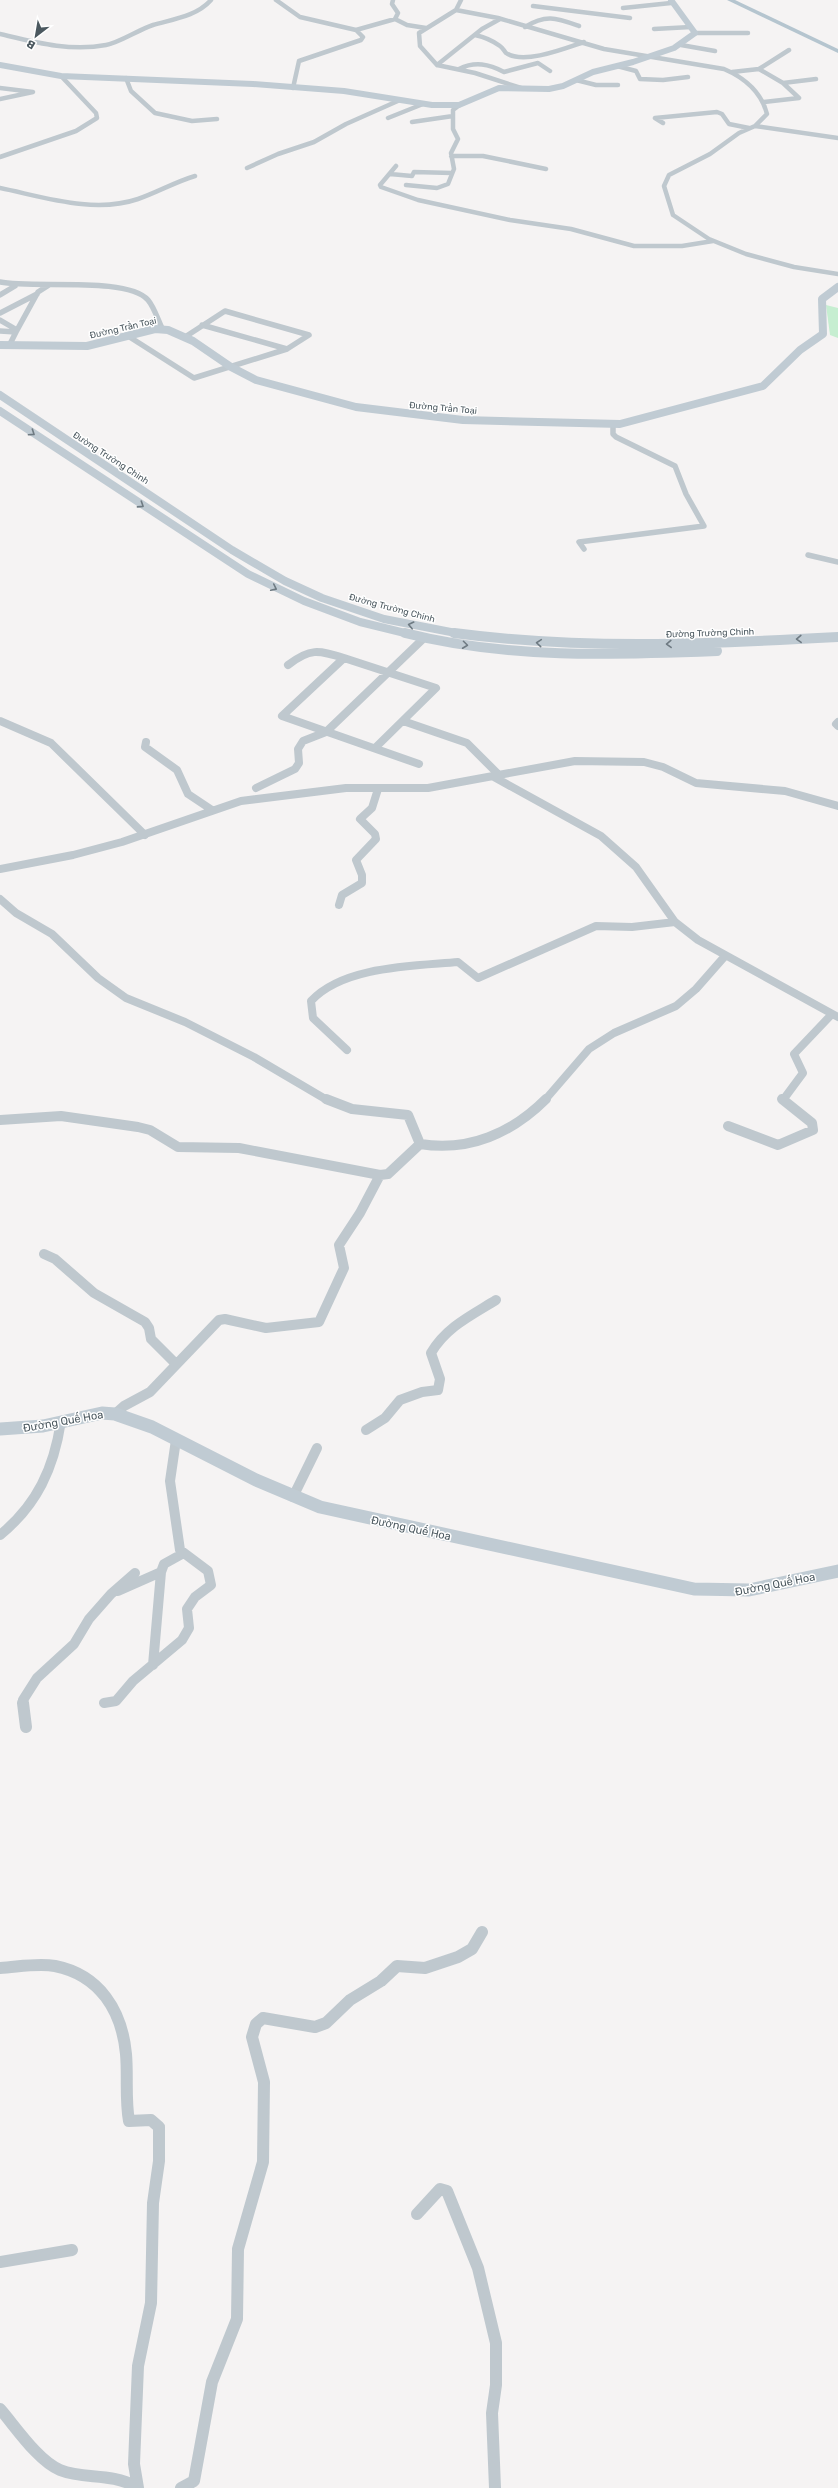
<svg xmlns="http://www.w3.org/2000/svg" width="838" height="2488" font-family="Rubik,sans-serif">
	<style>
		.green { fill: #c6eed1 }
		.lines { fill: none; stroke-linecap: round; stroke-linejoin: round }
		.street-far4 { stroke: #bfc8ce; stroke-width: 4.5 }
		.street-far3 { stroke: #bfc8ce; stroke-width: 5.5 }
		.street-far2 { stroke: #bfc8ce; stroke-width: 8 }
		.street-far1 { stroke: #bfc8ce; stroke-width: 10 }
		.street { stroke: #bfc8ce; stroke-width: 12 }
		.secondary-far3 { stroke: #c0cbd3; stroke-width: 6 }
		.secondary-far2 { stroke: #c0cbd3; stroke-width: 8 }
		.secondary-far1 { stroke: #c0cbd3; stroke-width: 10 }
		.secondary { stroke: #c0cbd3; stroke-width: 13 }
		.primary { fill: #b5c5cf; fill-rule: evenodd }
		.oneway { stroke: #6e7a82 }
		.labels { text-anchor: middle; stroke-width: 3; stroke-linejoin: round; paint-order: stroke }
		.far-street-label { font-size: 9px; fill: #4b585f; stroke: #fff }
		.street-label { font-size: 11px; fill: #4b585f; stroke: #fff }
	</style>
	<rect width="100%" height="100%" fill="#f5f3f3"/>
	<path class="green" d="M826,305L838,308V338L830,335Z"/>
	<g class="lines">
		<path class="street-far4" d="M276,0L300,17L356,30
			M393,0L392,4L398,13L395,19
			M461,0L456,10L419,33L420,46L437,65L475,73L521,88
			M533,6L630,18
			M623,8L671,3
			M456,10L498,18L604,49L724,69C745,78 761,91 767,114L755,126L739,133L710,154L669,175L664,186L673,215L709,239L746,254L794,267L838,274
			M525,27C546,14 556,18 579,26
			M654,29L691,27
			M695,33H748
			M0,34C34,42 70,52 106,45C119,43 138,30 153,25C174,19 197,16 211,0
			M475,35C484,37 492,40 500,46C503,48 504,51 506,53C524,65 566,48 584,42
			M681,45L715,51
			M437,65L482,29L500,19
			M617,66L636,71L640,79L663,80L688,77
			M459,69C475,61 489,64 504,72L538,63L550,71
			M759,69L789,50
			M732,72L759,69L783,83L799,98L764,102
			M126,78L131,91L155,113L192,121L217,119
			M576,80L596,85H618
			M783,83L816,79
			M0,88L33,92L0,99
			M293,88L299,61L361,40L363,37L356,30L395,19L407,25L426,28
			M388,118L423,104
			M412,122L453,116
			M663,123L655,118L717,112L722,114L729,124L749,128
			M755,126L838,138
			M451,156H483L546,169
			M0,157L76,131L97,118L96,113L61,76
			M396,166L380,185L381,187L418,200L510,220L571,229L634,246H682L713,241
			M247,168L278,154L314,142L346,124L400,100
			M390,174L412,176L414,172L452,173
			M406,185L437,188L448,184L454,169L451,153L458,139L453,129V110L461,104
			M0,188C44,197 94,214 138,199C158,192 175,182 195,176"/>
		<path class="street-far3" d="M0,282C32,289 127,276 148,300C154,307 158,320 162,328
			M0,295L15,286
			M0,313L37,294
			M0,320L17,330
			M202,325L287,349
			M0,331L16,332L9,346
			M16,332L38,292L49,285
			M128,336L194,378L287,349L309,335L225,311L185,337
			M584,549L579,542L704,526L686,494L675,466L616,437L613,434V424
			M808,555L838,562"/>
		<path class="street-far2" d="M288,665C310,648 318,650 344,658
			M0,721L51,743L145,835
			M403,721L467,743L500,776
			M838,722L836,724L838,726
			M146,742L145,747L177,770L188,794L212,810
			M375,748L436,688L344,658L282,716L419,764
			M494,777L601,836L636,867L675,922L698,940L838,1017
			M256,788L295,769L299,763L298,749L303,741L326,732L424,638
			M0,869L73,855L122,842L241,801L346,788H428L575,761L644,762L663,767L696,783L785,791L838,806
			M0,899L16,913L52,934L98,978L126,998L185,1022L254,1057L327,1100
			M339,905L342,895L362,883V875L356,860L376,839L375,834L360,819L372,808L378,789
			M347,1050L313,1018L311,1001C343,966 413,966 458,962L478,978L596,926L632,927L675,922
			M545,1100L589,1049L614,1033L676,1006L696,989L725,956
			M783,1100L803,1073L794,1054L832,1014"/>
		<path class="street-far1" d="M326,1099L352,1109L408,1115L420,1144
			M0,1120L61,1116L138,1127L150,1130L178,1147L239,1148L380,1175L388,1174L420,1144C469,1152 512,1133 546,1099
			M728,1126L778,1145L813,1130L812,1123L782,1099
			M44,1254L55,1259L94,1293L145,1322L149,1328L151,1339L176,1364
			M115,1414L124,1406L150,1392L219,1320L225,1319L266,1328L319,1322L344,1268L339,1245L360,1213L380,1175
			M366,1430L385,1418L400,1400L422,1392L438,1390L440,1379L431,1353C446,1327 472,1315 496,1300
			M293,1497L317,1448
			M0,1535C37,1505 54,1468 61,1421
			M118,1591L161,1572
			M153,1665L161,1572L164,1564L182,1554
			M104,1703L116,1701L133,1681L182,1640L189,1628L187,1609L195,1597L211,1585L208,1571L180,1550L170,1481L176,1440
			M23,1704V1700L37,1678L74,1644L89,1619L111,1594L135,1573"/>
		<path class="street" d="M23,1703L26,1727
			M0,1968C18,1967 37,1963 55,1966C100,1975 122,2011 126,2054C128,2076 125,2099 129,2121L151,2120L159,2127V2161L153,2203L151,2303L138,2366L134,2464L138,2488
			M417,2214L440,2189L447,2191L478,2268L496,2343V2385L492,2413L495,2488
			M0,2262L72,2250
			M0,2409C15,2426 38,2461 60,2470C85,2480 109,2472 137,2487
			M181,2488L194,2481L212,2382L237,2319L238,2249L263,2162L264,2082L252,2037L256,2024L263,2018L315,2027L326,2023L350,2000L381,1981L397,1966L425,1968L458,1957L472,1949L482,1932"/>
		<path class="secondary-far3" d="M0,65L61,76L253,84L344,91L432,105H459L499,88L549,89L563,86L593,72L633,62L674,48L695,33L671,0"/>
		<path class="secondary-far2" d="M0,345L87,346L155,329L168,330L193,341L231,367L256,380L356,407L463,420L620,424L763,386L800,350L823,334L822,299L838,287
			M0,395L232,550L285,581L322,598L384,619L461,634
			M0,411L248,574L304,601L360,622L409,634"/>
		<path class="secondary-far1" d="M405,633C506,659 614,655 717,651
			M454,633C583,650 708,644 838,637"/>
		<path class="secondary" d="M0,1429L43,1426L102,1413L115,1414L152,1427L256,1480L320,1507L694,1589L749,1590L838,1571"/>
		<path class="primary" d="M727,0H735L838,49V53Z"/>
	</g>
	<defs><path id="oneway-chevron" d="M-2-3.5L2.5 0L-2 3.5" fill="none" stroke-width="1.6" stroke-linecap="round" stroke-linejoin="round"/></defs>
	<g class="oneway">
		<use href="#oneway-chevron" transform="translate(32 433) rotate(34)"/>
		<use href="#oneway-chevron" transform="translate(141 505) rotate(33)"/>
		<use href="#oneway-chevron" transform="translate(274 588) rotate(26)"/>
		<use href="#oneway-chevron" transform="translate(411 625) rotate(-167)"/>
		<use href="#oneway-chevron" transform="translate(799 639) rotate(178)"/>
		<use href="#oneway-chevron" transform="translate(539 643) rotate(-175)"/>
		<use href="#oneway-chevron" transform="translate(669 644) rotate(178)"/>
		<use href="#oneway-chevron" transform="translate(465 645) rotate(7)"/>
	</g>
	<g class="labels">
		<g class="far-street-label">
			<text transform="translate(123 328) rotate(-13)" y="3">Đường Trần Toại</text>
			<text transform="translate(443 408) rotate(5)" y="3">Đường Trần Toại</text>
			<text transform="translate(111 458) rotate(33)" y="3">Đường Trường Chinh</text>
			<text transform="translate(392 608) rotate(15)" y="3">Đường Trường Chinh</text>
			<text transform="translate(710 633) rotate(-2)" y="3">Đường Trường Chinh</text>
		</g>
		<g class="street-label">
			<text transform="translate(63 1421) rotate(-10)" y="4">Đường Quế Hoa</text>
			<text transform="translate(411 1528) rotate(12)" y="4">Đường Quế Hoa</text>
			<text transform="translate(775 1584) rotate(-11)" y="4">Đường Quế Hoa</text>
		</g>
	</g>
	<g transform="translate(36 36) rotate(211)" stroke="#ffffff" stroke-width="3" paint-order="stroke">
	<path d="M0-3L7 15L0 10L-7 15Z" fill="#4b585f"/>
	<text y="-6" font-size="11" font-weight="bold" text-anchor="middle" fill="#4b585f">B</text>
	</g>
</svg>
